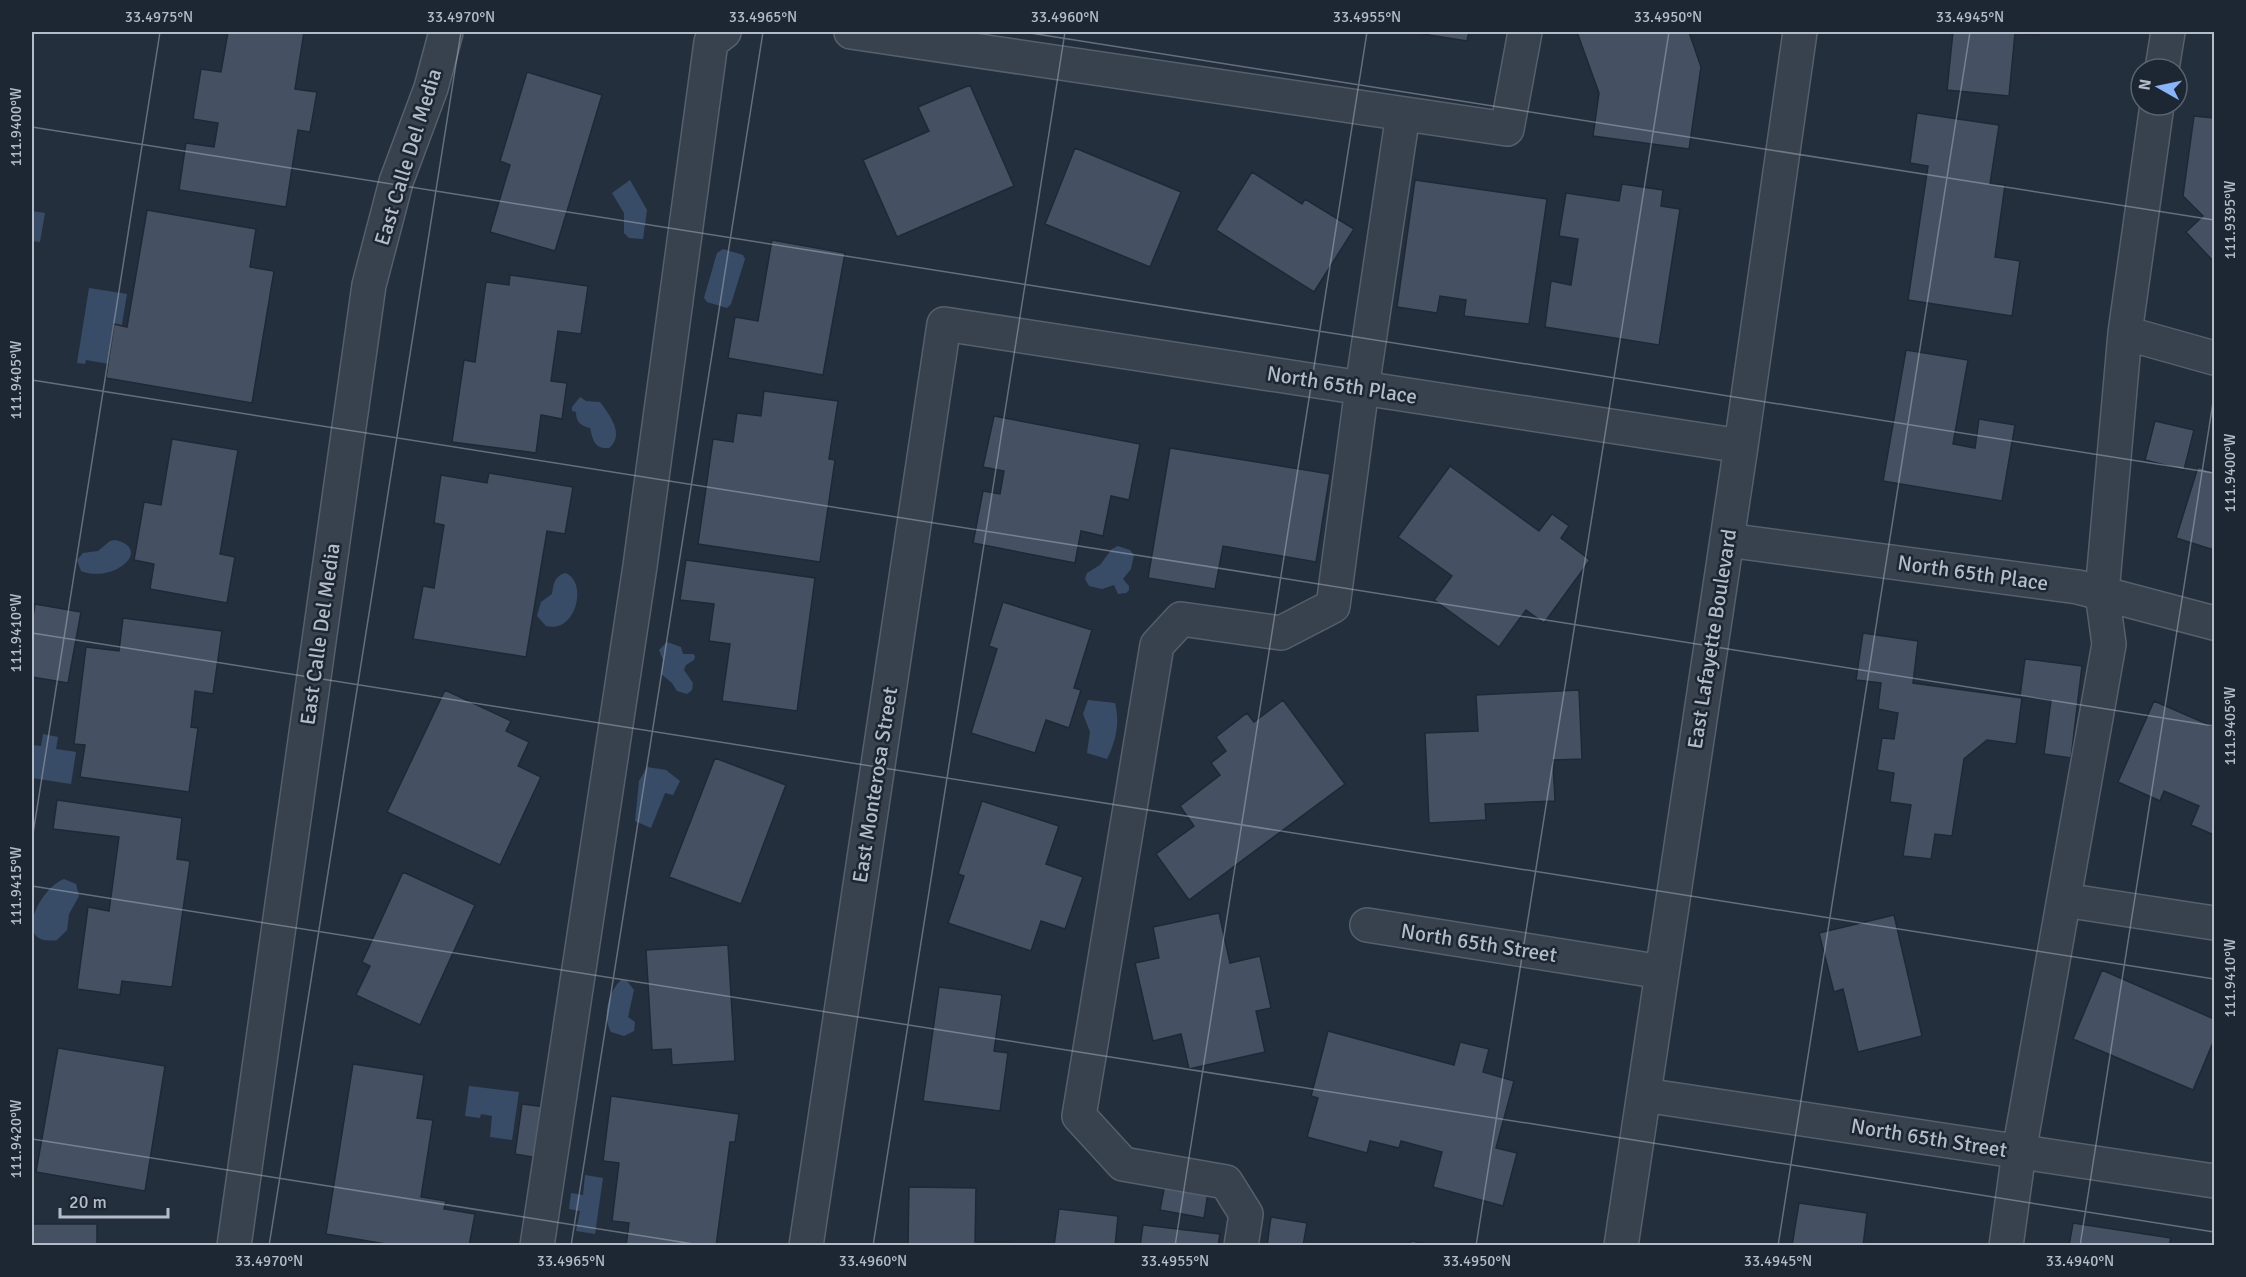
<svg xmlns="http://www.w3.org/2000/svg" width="2246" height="1277" font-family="Signika,sans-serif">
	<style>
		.water { fill: #394c67 }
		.building { fill: #455162; stroke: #1f2835; stroke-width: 1.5 }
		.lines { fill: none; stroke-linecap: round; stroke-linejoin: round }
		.minor-casing { stroke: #565f6c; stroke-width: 36 }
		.minor { stroke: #38414e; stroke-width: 33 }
		.ticks { fill: none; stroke: #b4bcc9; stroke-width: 1.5; stroke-opacity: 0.45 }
		.labels { text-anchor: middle; stroke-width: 5; stroke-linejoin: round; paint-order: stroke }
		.street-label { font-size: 21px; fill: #b4bcc9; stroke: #1d2633 }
		.neatline { fill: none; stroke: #b4bcc9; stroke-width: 2 }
		.ticks-label { font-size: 15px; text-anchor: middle; fill: #b4bcc9 }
	</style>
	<rect width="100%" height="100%" fill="#242f3e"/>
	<path class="water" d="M630,180L647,210L643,239L629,238L624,233V213L612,193Z
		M32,211L45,213L40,242L32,241Z
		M723,249L743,255L745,259L731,304L727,308L707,302L704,298L717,253Z
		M89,288L127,294L115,365L86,360L85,364L77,363Z
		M580,397L586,401L600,402C610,415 625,435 609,448C594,449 593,440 590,428C581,426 576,422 576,412L572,411V407Z
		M115,540C154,549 113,584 81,571L77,560L83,553L98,551L110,541Z
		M1118,546L1130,550L1134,555L1131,569L1123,579L1129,586V590L1126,593L1118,594L1114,585L1102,589L1089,586L1085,579L1087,573L1100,565L1112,549Z
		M565,573C588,580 577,634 546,626L537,616L541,602L552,594C554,583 554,577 565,573Z
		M667,642L681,647L683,654H693L695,656L694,660L686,665L684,670L693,683L692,690L687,694L677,691L672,683L661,674L663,660L659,650Z
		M1088,700L1115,703C1120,723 1116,741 1107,759L1087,753L1090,732L1083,714Z
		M43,734L58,737L56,749L76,752L71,784L32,778V745L41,746Z
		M647,767L666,770L680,781L673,795L665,793L651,828L635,821L639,781Z
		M64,879L76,884L79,896L69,914L67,930L57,940C11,947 39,888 64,879Z
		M621,980L627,981L634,990L628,1017L635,1022L634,1031L624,1036L611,1032C602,1017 608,992 621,980Z
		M469,1086L519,1092L512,1140L490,1137L492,1116L481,1114L480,1118L465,1116Z
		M585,1175L603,1178L595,1234L576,1231L580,1211L569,1209L571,1193L583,1195Z"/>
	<path class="building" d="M228,32H304L295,89L317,92L310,132L298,130L286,207L179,190L186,143L214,147L218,123L193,119L201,69L221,72Z
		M1410,32H1469L1467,41Z
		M1577,32H1689L1701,67L1689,149L1593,136L1599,93Z
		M1953,32H2038V35L2015,33L2009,96L1947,90Z
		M527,72L602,95L555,251L490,232L510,165L500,161Z
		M970,85L1014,186L897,237L863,160L929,131L918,107Z
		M1917,113L1999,125L1990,184L2005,185L1995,257L2020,261L2012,316L1908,300L1928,166L1910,163Z
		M2194,116L2214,118V262L2186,232L2203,216L2183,196Z
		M1075,148L1181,192L1150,267L1045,224Z
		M1252,172L1302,204L1305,199L1354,229L1314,292L1216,230Z
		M1415,180L1547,199L1529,324L1464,316L1466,300L1440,296L1437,313L1397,307Z
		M1622,184L1663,190L1661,206L1680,209L1659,345L1545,327L1551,281L1571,285L1578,239L1559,236L1566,193L1619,201Z
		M147,210L256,229L250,267L274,271L252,403L106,378L114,324L127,327Z
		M772,240L845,253L823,375L728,358L735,317L758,321Z
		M510,275L588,286L581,334L558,331L551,381L567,383L562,419L541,415L536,453L452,442L464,360L475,362L486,282L509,285Z
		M1906,350L1968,360L1953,444L1975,448L1979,419L2015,425L2002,501L1883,481Z
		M764,391L838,401L829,459L835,460L820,562L698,544L713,439L733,442L737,413L761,416Z
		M994,416L1140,444L1129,500L1111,496L1103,536L1081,531L1075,563L973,543L983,491L1000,494L1004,471L983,467Z
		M2155,421L2194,430L2184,470L2145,460Z
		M172,439L238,450L220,554L235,557L227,603L150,589L154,564L134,560L144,502L161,505Z
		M1170,448L1330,474L1316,562L1223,546L1215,589L1148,578Z
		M1450,466L1539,531L1552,514L1569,526L1561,538L1590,560L1544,623L1526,610L1499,647L1434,600L1452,576L1398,537Z
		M2198,467L2214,472V550L2176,538Z
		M489,473L573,487L565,534L547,531L526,657L413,639L423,586L434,588L444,525L434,523L441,475L487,483Z
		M686,560L815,578L797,711L722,701L730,644L709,641L714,604L680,600Z
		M1003,602L1092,630L1074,688L1081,690L1069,728L1046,720L1035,753L971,733L997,649L989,646Z
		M35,604L81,612L68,683L32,677V624Z
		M123,618L222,631L213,694L195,691L191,727L198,728L189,792L80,777L85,745L74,744L86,647L119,651Z
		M1863,633L1918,641L1913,683L2022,698L2016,744L1987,740L1964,759L1952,836L1935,834L1931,859L1903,856L1911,805L1890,802L1894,773L1877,770L1882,738L1894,739L1898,713L1878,709L1881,683L1856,680Z
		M2025,659L2082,666L2071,758L2044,754L2051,700L2020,696Z
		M445,690L511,721L506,731L529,742L518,766L541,777L500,865L387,812Z
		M1579,690L1582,759L1553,760L1555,801L1485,804L1486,820L1429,823L1425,733L1478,731L1476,695Z
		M1283,700L1345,784L1189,900L1156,854L1194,826L1180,806L1220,775L1211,763L1226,751L1216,737L1247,713L1254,722Z
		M2154,701L2214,727V835L2191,825L2199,806L2164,791L2160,801L2118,782Z
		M715,758L786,785L741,904L669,877Z
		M57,800L182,818L177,859L190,861L172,987L122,981L120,995L77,989L88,907L109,911L119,837L53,829Z
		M982,801L1059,826L1046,864L1083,877L1065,929L1041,921L1031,951L948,923L964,876L958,874Z
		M403,872L475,905L420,1025L356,995L370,966L362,962Z
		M1219,913L1230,963L1260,956L1271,1008L1256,1011L1265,1052L1189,1069L1181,1034L1153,1041L1135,963L1159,958L1153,927Z
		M1894,915L1922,1036L1858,1052L1843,989L1834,992L1819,933Z
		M728,945L735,1061L672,1065L671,1049L652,1050L646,950Z
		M2102,970L2214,1019V1040L2193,1090L2073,1039Z
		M939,987L1002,995L994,1051L1008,1053L1000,1111L923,1101Z
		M1328,1031L1454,1065L1460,1042L1489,1049L1483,1072L1514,1081L1496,1148L1517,1153L1503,1206L1433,1187L1442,1152L1401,1141L1399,1148L1370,1141L1367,1153L1307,1137L1318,1098L1311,1096Z
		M58,1048L165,1066L145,1191L36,1172Z
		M353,1064L424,1075L417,1118L433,1120L421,1197L446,1201L444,1209L475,1214L469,1246H398L326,1234Z
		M611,1096L739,1114L735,1142H730L716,1246H626L629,1223L612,1221L619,1163L603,1161Z
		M522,1104L546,1107L538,1158L515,1154Z
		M1165,1184L1208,1192L1204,1218L1160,1210Z
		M909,1187L976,1188L975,1242H1011V1246H908Z
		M1799,1203L1867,1213L1863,1246H1792Z
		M1059,1209L1118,1216L1115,1246H1054Z
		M1271,1217L1307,1223L1303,1246H1267Z
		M2073,1223L2171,1238L2169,1246H2069Z
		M32,1224H97V1246H32Z
		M1143,1225L1220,1234L1218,1246H1140Z
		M1411,1241L1437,1246H1410Z"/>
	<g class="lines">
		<defs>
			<path id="minor" d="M851,32L1507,129L1525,32
				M2162,69L2168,32
				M2125,333L2214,358
				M1727,540L2078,587L2214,623
				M2064,900L2214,923
				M1367,925L1662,972
				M1644,1095L2214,1181
				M234,1246L369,285L396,182L431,88L446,32
				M537,1246L640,566L711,42L724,32
				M806,1246L944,324L1741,446
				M1241,1246L1246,1214L1226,1182L1123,1164L1079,1116L1157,645L1181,619L1281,633L1333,606L1362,388L1403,114
				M1621,1246L1741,446L1800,32
				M2006,1246L2019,1152L2109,644L2102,593L2125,333L2157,105"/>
		</defs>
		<use href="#minor" class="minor-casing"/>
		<use href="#minor" class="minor"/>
	</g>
	<path class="ticks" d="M1024,32L2214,220M32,127L2214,473M32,380L2214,726M32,633L2214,979M32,840L160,32M32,886L2214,1232M32,1139L706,1246M269,1246L461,32M571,1246L763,32M873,1246L1065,32M1175,1246L1367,32M1476,1246L1669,32M1778,1246L1970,32M2080,1246L2214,396"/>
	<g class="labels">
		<g class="street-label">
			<text transform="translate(408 157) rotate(-73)" y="7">East Calle Del Media</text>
			<text transform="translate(1342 385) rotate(9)" y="7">North 65th Place</text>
			<text transform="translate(1973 573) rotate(8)" y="7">North 65th Place</text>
			<text transform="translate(320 634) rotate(-82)" y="7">East Calle Del Media</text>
			<text transform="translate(1712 639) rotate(-81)" y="7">East Lafayette Boulevard</text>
			<text transform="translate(875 785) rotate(-81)" y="7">East Monterosa Street</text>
			<text transform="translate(1479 943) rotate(9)" y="7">North 65th Street</text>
			<text transform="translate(1929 1138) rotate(9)" y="7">North 65th Street</text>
		</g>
	</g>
	<rect width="2246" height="1277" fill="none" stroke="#1d2633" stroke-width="66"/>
	<g transform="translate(2159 87) rotate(279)"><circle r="28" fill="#1d2633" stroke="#59626f" stroke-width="1.5"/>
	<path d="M0-4.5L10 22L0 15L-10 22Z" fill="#8ab4f8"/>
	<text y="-9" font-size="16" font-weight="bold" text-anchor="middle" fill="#b4bcc9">N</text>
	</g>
	<path d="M60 1208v9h108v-9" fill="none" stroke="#b4bcc9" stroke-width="3"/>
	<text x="69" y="1208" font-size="18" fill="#b4bcc9" stroke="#1d2633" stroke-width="4.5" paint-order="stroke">20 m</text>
	<rect x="33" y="33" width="2180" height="1211" class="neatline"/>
	<g class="ticks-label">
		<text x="159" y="22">33.4975°N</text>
		<text x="461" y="22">33.4970°N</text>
		<text x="763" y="22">33.4965°N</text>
		<text x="1065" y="22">33.4960°N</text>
		<text x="1367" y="22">33.4955°N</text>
		<text x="1668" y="22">33.4950°N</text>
		<text x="1970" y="22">33.4945°N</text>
		<text transform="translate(16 127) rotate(-90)" y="5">111.9400°W</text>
		<text transform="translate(2230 220) rotate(-90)" y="5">111.9395°W</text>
		<text transform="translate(16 380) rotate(-90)" y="5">111.9405°W</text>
		<text transform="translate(2230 473) rotate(-90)" y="5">111.9400°W</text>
		<text transform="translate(16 633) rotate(-90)" y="5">111.9410°W</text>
		<text transform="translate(2230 726) rotate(-90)" y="5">111.9405°W</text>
		<text transform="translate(16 886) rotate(-90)" y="5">111.9415°W</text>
		<text transform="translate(2230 978) rotate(-90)" y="5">111.9410°W</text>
		<text transform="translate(16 1139) rotate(-90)" y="5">111.9420°W</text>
		<text x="269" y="1266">33.4970°N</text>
		<text x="571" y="1266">33.4965°N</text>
		<text x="873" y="1266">33.4960°N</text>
		<text x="1175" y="1266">33.4955°N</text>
		<text x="1477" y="1266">33.4950°N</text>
		<text x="1778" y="1266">33.4945°N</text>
		<text x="2080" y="1266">33.4940°N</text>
	</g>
</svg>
